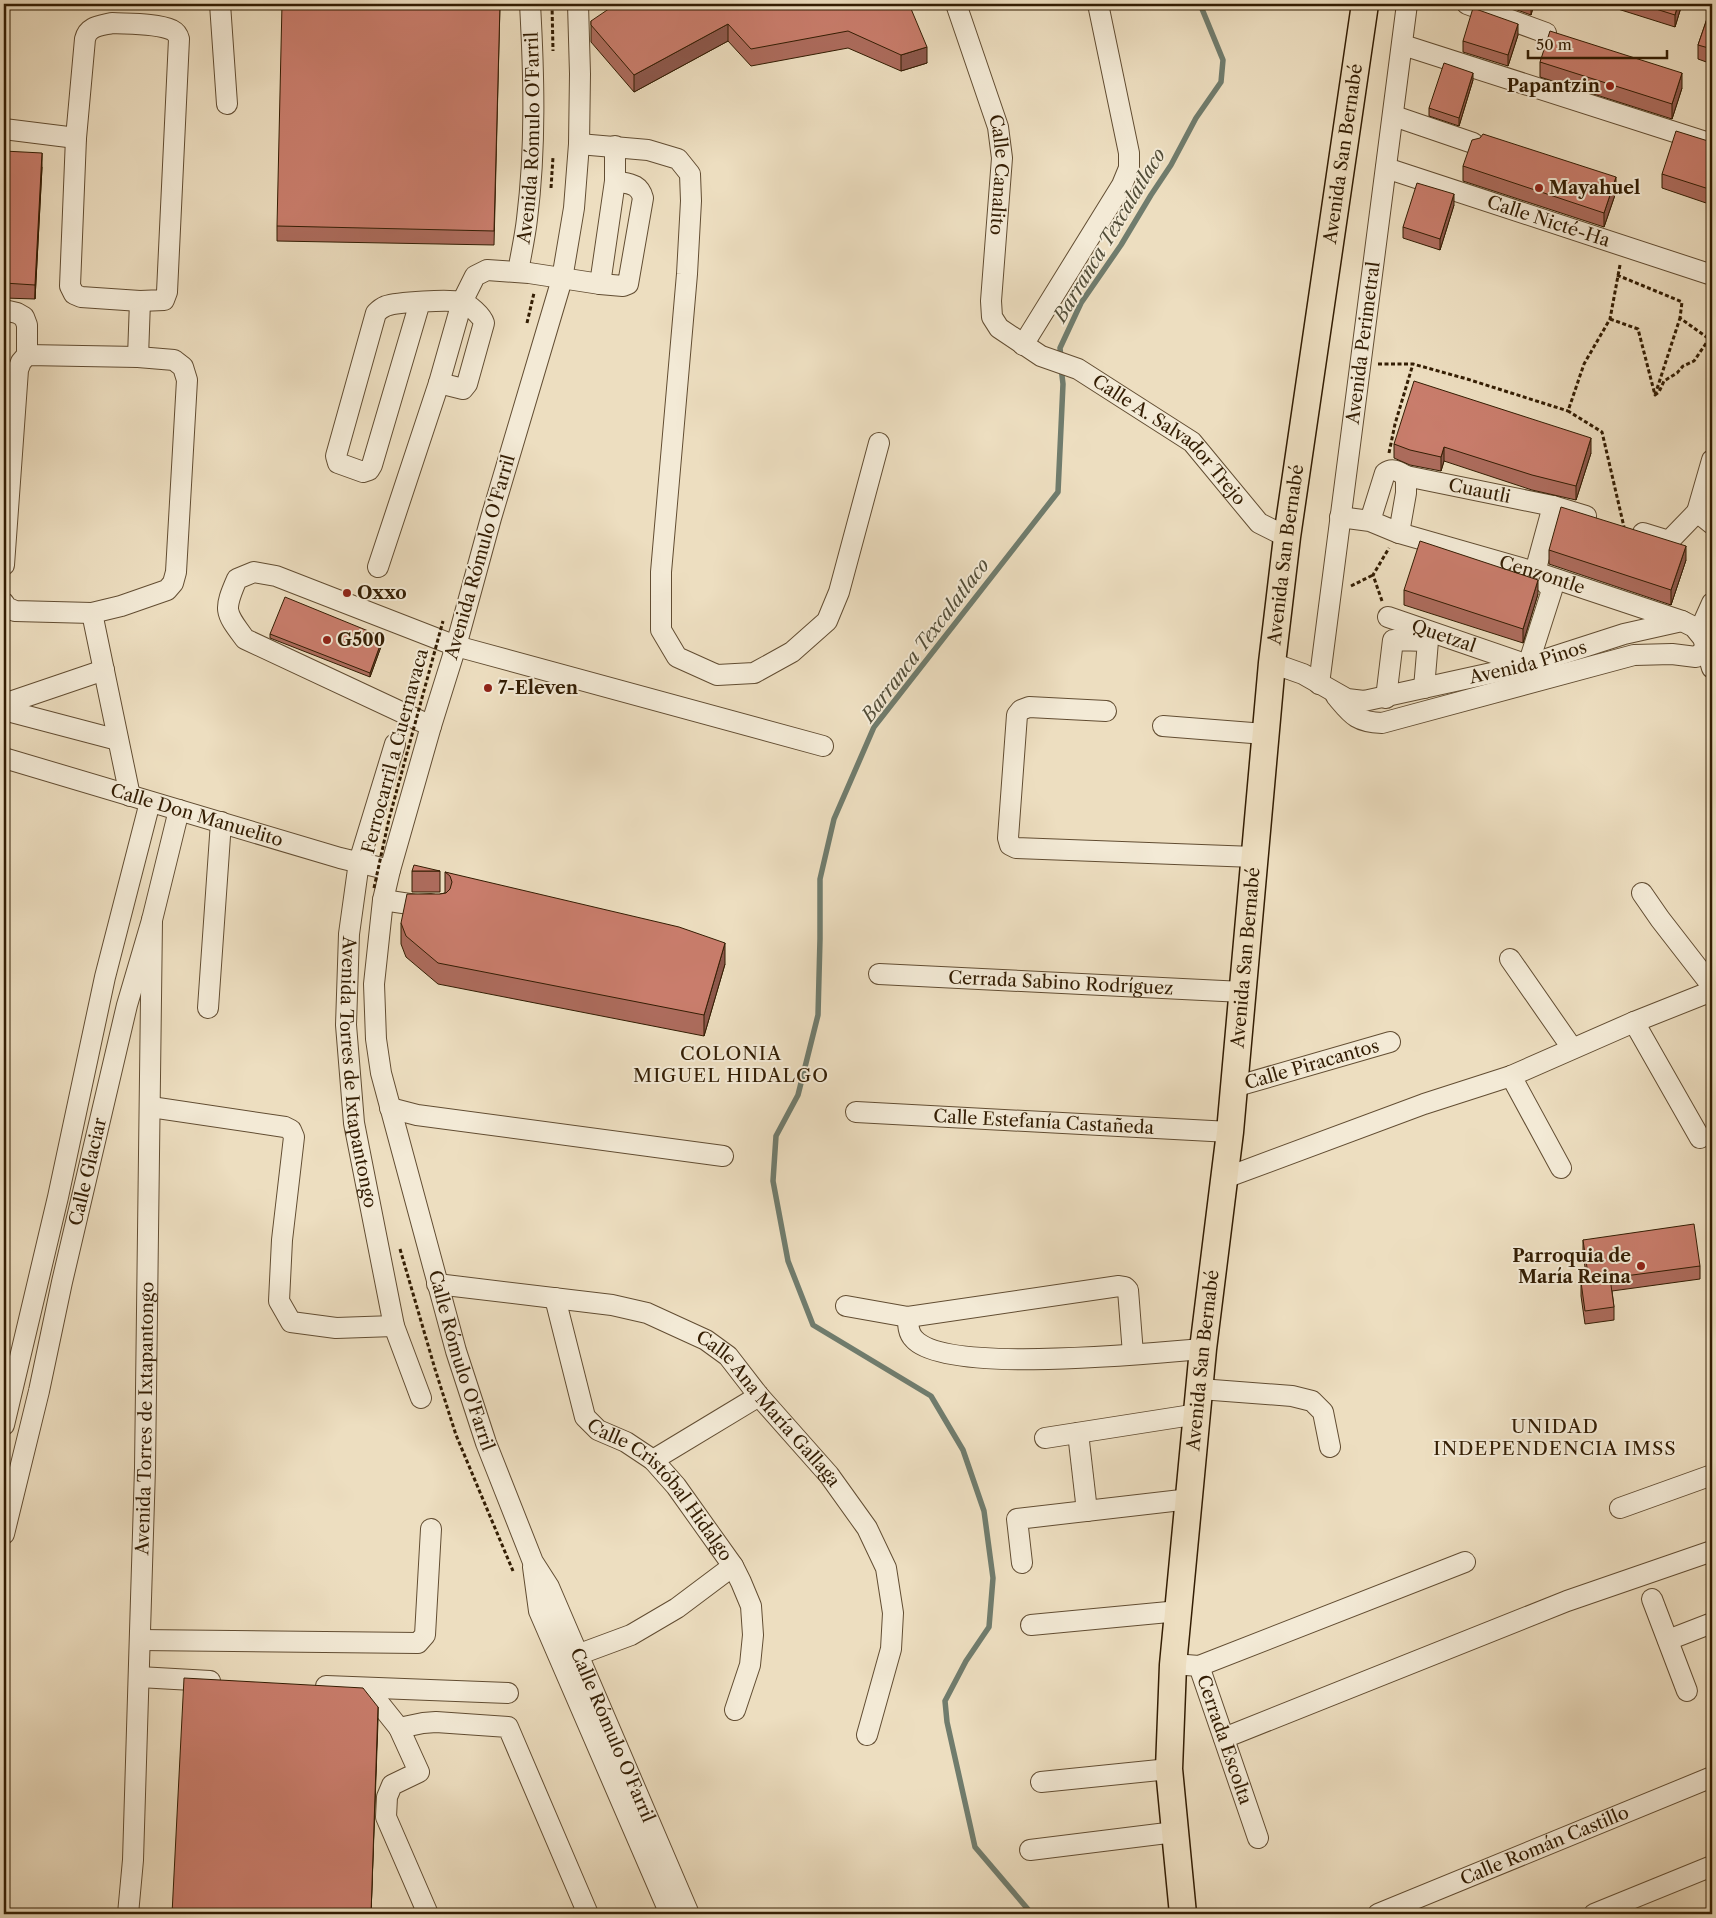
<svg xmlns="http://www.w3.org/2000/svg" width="1716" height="1918" font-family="'Libre Caslon Text',serif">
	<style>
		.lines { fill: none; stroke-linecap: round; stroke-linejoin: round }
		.stream { stroke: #707c6d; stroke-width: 5.5 }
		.minor-casing { stroke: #624d32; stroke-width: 22 }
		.major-casing { stroke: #331d03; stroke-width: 29 }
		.path { stroke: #331d03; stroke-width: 3; stroke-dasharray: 4 2.5; stroke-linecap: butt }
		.minor { stroke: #f3ead6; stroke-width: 20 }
		.major { stroke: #eddec0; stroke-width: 26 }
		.path-bridge { stroke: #331d03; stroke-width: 3; stroke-dasharray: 4 2.5; stroke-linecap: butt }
		.wall { fill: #ad6c5d; stroke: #331d03 }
		.shaded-wall { fill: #8d584c; stroke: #331d03 }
		.building { fill: #c97d6c; stroke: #331d03 }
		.poi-dot { fill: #8f2418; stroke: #f3ead6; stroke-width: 2 }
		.labels { text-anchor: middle; stroke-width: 4; stroke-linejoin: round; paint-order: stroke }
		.poi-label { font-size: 18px; font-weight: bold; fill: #331d03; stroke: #f3ead6; text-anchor: start }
		.street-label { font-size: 18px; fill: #331d03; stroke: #f3ead6 }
		.water-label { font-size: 19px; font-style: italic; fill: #524d38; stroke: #f3ead6 }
		.neighbourhood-label { font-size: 19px; letter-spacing: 1px; fill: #331d03; stroke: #f3ead6 }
	</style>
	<rect width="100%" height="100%" fill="#eddec0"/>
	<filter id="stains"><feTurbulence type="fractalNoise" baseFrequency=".004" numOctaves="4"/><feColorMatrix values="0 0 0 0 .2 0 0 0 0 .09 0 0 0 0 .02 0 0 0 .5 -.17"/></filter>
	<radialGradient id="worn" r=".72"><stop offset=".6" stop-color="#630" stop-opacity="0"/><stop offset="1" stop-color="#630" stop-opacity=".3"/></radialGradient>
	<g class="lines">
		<path class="stream" d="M1061,358L1060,348L1081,303L1121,245L1151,195L1171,165L1196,118L1221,82L1223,60L1200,4
			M1032,1914L975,1847L947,1722L945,1701L966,1661L989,1627L993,1578L984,1511L963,1450L931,1396L813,1325L788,1261L773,1181L776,1136L798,1095L818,1015L820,939V879L834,819L874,727L1058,492L1063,384L1061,367"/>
		<defs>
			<g id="minor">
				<path d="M220,4L227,104"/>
				<path id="s1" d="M578,4L580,74L579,144L574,208L562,279L491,518L456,646L431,726L390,870L383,900L374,984L376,1039L381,1073L456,1351L486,1443L533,1562L549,1587L689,1914"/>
				<path id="s2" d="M956,4L998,127L1002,158L991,301L992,317L999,328L1041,356L1078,369L1192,442L1259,523L1287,537"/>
				<path d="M1467,4L1546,33"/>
				<path d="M112,23C129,24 157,23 172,30C176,32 178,35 179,39L167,292L164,300L140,301L81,297L74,294L70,286L76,138L85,39C88,26 100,26 112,23Z"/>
				<path d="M1403,45L1712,144"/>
				<path d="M1394,116L1473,143"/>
				<path d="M4,129L76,138"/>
				<path d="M579,144L648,150L678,159L690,174L691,201L687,274L661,572V630L677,657L717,675L754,673L792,652L827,621L839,592L879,443"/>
				<path id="s3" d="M1386,168L1712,275"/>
				<path id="s4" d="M518,272C521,254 525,237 527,219C536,147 534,75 530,4"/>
				<path d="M600,284L615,181V146"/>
				<path d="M420,302L372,465L369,470L363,472L338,463L336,456L376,313C379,310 381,308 386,306C397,302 450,299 461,302C469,304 482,316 484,323L467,384L463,389L439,383"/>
				<path d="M4,310L17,313L24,317L27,325V355"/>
				<path d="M1023,345L1122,185L1129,168V153L1098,4"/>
				<path d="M138,357L140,301"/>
				<path d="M1712,460L1697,512L1712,524"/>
				<path id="s5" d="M1406,476L1553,506"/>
				<path d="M1340,517L1370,521L1399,533L1406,493V476C1399,472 1393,467 1385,473L1370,521"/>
				<path id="s6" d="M1399,533L1535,572L1682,621"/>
				<path d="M1643,533L1669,541L1697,512"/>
				<path d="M4,565L18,370L21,362L27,355L138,357L174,360L183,367L187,380L176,572L173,583L167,590L121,606L92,613L15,611L6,607L4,603"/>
				<path d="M378,567L439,383L462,302L475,276L487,270L529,273L600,284L623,286L628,284L643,198C639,183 629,184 615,181"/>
				<path d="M92,613L130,796"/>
				<path id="s7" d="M1388,617L1528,665L1552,590L1535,572L1553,506L1586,516"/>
				<path d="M1699,632L1712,603"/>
				<path id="s8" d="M1272,663L1303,674L1347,699L1364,701L1528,665L1624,634L1682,621L1694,627L1703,638L1712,668"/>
				<path id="s9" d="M1319,684L1407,4"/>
				<path d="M1336,696C1352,715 1356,722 1382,723L1634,655L1672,654L1696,657L1706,649"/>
				<path d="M1386,698L1393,640L1428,641L1424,688"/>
				<path d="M4,704L104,670"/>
				<path d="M4,710L118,740"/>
				<path d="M1106,711L1029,707L1021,710L1017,715L1008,838L1010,845L1016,848L1254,857"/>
				<path d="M431,726L245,639C225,612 223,611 237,579L254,572L276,576L456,646L823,746"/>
				<path d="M1163,726L1265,734"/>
				<path id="s10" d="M395,744L359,862L349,934L346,1025L354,1123L394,1326L421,1398"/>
				<path id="s11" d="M4,758L340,858L390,870"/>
				<path d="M1642,893L1660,919L1712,986"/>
				<path d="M383,900L416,905L431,904"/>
				<path d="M1510,959L1572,1048"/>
				<path id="s12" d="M879,974L1243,992"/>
				<path d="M208,1008L221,822"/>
				<path d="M1634,1022L1700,1138"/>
				<path d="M1511,1076L1561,1168"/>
				<path id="s13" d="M1234,1087L1390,1042"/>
				<path d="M151,1107L285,1127L291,1130L294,1137L282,1240L279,1301L291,1322L336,1328L394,1326"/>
				<path d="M390,1108L417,1115L723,1156"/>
				<path id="s14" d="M856,1112L1230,1132"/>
				<path d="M1225,1178L1424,1104L1511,1076L1634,1022L1712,991"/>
				<path id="s15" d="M437,1284L612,1305L647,1313L706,1340L728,1356L759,1396L829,1475L867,1528L886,1568L893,1613L891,1649L867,1735"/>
				<path id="s16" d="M555,1298L585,1417L598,1430L626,1442L653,1460L676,1486L733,1566L741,1582L751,1606L753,1635L750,1665L735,1710"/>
				<path d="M846,1306L908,1317L1119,1286L1125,1287L1128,1290L1133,1354"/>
				<path d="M908,1317C908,1325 908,1333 914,1339C946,1375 1152,1353 1203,1349"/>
				<path d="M1200,1389L1292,1396L1312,1401L1323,1412L1330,1447"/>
				<path d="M4,1425L58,1197L105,977L150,802"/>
				<path d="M1078,1433L1087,1511"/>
				<path d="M1045,1438L1198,1414"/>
				<path d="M653,1460L759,1396"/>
				<path d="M1620,1508L1712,1475"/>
				<path id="s17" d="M4,1534L39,1391L62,1282L127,1005L152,920L179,810"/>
				<path d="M1022,1563L1017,1519L1190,1499"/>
				<path d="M533,1567L539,1611L670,1914"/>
				<path d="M1652,1599L1687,1691"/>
				<path d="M1031,1625L1179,1611"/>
				<path d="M140,1640L418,1643L425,1635L431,1529"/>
				<path d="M1668,1640L1712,1623"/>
				<path d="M577,1655L631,1635L677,1608L733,1566"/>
				<path id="s18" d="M1186,1665L1199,1666L1258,1838"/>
				<path d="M1199,1666L1465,1562"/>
				<path d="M139,1677L210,1681"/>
				<path d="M326,1686L508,1693"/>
				<path d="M367,1688L399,1728L423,1723L436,1722L508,1727L588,1914"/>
				<path d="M399,1728L419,1772L392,1785L387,1797L386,1817L428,1914"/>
				<path d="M1224,1738L1567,1601L1712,1551"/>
				<path d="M1041,1782L1169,1769"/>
				<path d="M1030,1850L1175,1832"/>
				<path id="s19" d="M128,1914L133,1860L145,1468L152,920"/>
				<path id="s20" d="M1378,1914L1712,1777"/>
				<path d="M1594,1914L1712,1866"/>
			</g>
			<g id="major">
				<path id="s21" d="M1183,1914L1169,1769L1173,1665L1203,1349L1230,1132L1272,663L1287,537L1365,4"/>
			</g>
		</defs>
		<use href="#minor" class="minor-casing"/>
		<use href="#major" class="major-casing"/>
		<path class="path" d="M552,4L553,51
			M551,188L553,157
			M1620,265L1610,319L1584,364L1568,411L1602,432L1624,527
			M1617,275L1682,302L1680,318L1712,341
			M1610,319L1638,329L1655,395L1659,392L1664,381L1677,373L1683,366L1694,361L1709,339
			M527,323L534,293
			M1378,364H1413L1467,379L1568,411
			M1655,395L1680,318
			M1389,453L1395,424L1413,364
			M1351,586L1373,575
			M1382,601L1373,575L1389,548
			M400,1249L435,1369L456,1435L513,1571"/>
		<use href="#minor" class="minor"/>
		<use href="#major" class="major"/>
		<path class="path-bridge" d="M374,888L389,819L443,621"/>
	</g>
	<path class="wall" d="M500,4L494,245L277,241V226Z
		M909,4L927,63L901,71L848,48L751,66L728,41L634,92L591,42V21Z
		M1501,4H1534L1531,15Z
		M1602,4H1682L1675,27Z
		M1712,4V64L1698,59V45Z
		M1518,35L1508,66L1463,52V41Z
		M1540,62L1682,88L1672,119L1540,77Z
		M1473,80L1459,126L1429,116V108Z
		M1708,141H1712V205L1662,188V174Z
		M4,151L42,167L35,299L4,298Z
		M1463,166L1616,192L1604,227L1463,181Z
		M1454,205L1440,250L1403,238V227Z
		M1394,444L1591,453L1576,500L1532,490L1444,461L1441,471L1410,465L1394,458Z
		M1549,550L1686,560L1671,605L1549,564Z
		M1404,590L1538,594L1523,643L1404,605Z
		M270,634L383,641L370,677L270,638Z
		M412,871H440V892H412Z
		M445,872L725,964L704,1036L438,984L406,957L401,944V923L440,894L445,893Z
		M1583,1240L1700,1266V1279L1612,1291L1614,1307V1320L1585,1324L1581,1296V1282L1587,1281L1583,1253Z"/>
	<path class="shaded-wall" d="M1531,4H1534L1531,15Z
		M1678,4H1682L1675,27V15Z
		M728,24V41L634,92V75Z
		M1518,24V35L1508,66V55Z
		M927,47V63L901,71V55Z
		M1473,73V80L1459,126V118Z
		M1682,73V88L1672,119V104Z
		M42,153V167L35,299V285Z
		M1616,177V192L1604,227V213Z
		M1454,194V205L1440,250V239Z
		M1591,438V453L1576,500V486Z
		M1444,447V461L1441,471V457Z
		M1686,546V560L1671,605V590Z
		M1538,580V594L1523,643V629Z
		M383,637V641L370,677V673Z
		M725,943V964L704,1036V1015Z
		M378,1707V1721L371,1914Z"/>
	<path class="building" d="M282,4H500L494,231L277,226Z
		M616,4H909L927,47L901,55L848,31L751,49L728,24L634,75L591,25V21Z
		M1640,4H1678L1675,15Z
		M1712,4V49L1698,45Z
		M1473,8L1518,24L1508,55L1463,41Z
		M1550,31L1682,73L1672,104L1540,62Z
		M1444,63L1473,73L1459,118L1429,108Z
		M1676,131L1708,141H1712V190L1662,174Z
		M1483,134L1616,177L1604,213L1463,166L1472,140L1480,138Z
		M4,151L42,153L35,285L4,283Z
		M1417,183L1454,194L1440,239L1403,227Z
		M1414,381L1591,438L1576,486L1532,475L1444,447L1441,457L1410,450L1394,444Z
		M1561,507L1686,546L1671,590L1549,550Z
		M1420,541L1538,580L1523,629L1404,590Z
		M285,597L383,637L370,673L270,634Z
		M414,865L440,871H412Z
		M445,872L679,927L725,943L704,1015L438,963L406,936L401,923L407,894H440L446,893L450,889L452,882L450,876Z
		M1694,1224L1700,1266L1610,1278L1614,1307L1585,1311L1581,1282L1589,1281L1583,1240Z
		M184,1678L363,1688L378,1707L371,1914H172Z"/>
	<g class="poi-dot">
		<circle cx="1610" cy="86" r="5"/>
		<circle cx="1539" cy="188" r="5"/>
		<circle cx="347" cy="593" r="5"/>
		<circle cx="327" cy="640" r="5"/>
		<circle cx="488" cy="688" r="5"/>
		<circle cx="1641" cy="1266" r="5"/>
	</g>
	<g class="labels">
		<g class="poi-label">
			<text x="1600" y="92" text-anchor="end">Papantzin</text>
			<text x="1549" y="194">Mayahuel</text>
			<text x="357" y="599">Oxxo</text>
			<text x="337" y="646">G500</text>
			<text x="498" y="694">7-Eleven</text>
			<text x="1631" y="1262" text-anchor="end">Parroquia de<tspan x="1631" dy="21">María Reina</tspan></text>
		</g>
		<g class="street-label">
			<text dy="6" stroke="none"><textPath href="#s4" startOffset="135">Avenida Rómulo O'Farril</textPath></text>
			<text dy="6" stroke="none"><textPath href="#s21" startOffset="1771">Avenida San Bernabé</textPath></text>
			<text dy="6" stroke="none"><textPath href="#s2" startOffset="178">Calle Canalito</textPath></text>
			<text dy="6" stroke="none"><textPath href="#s3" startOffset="171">Calle Nicté-Ha</textPath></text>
			<text dy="6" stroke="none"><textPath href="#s9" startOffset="344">Avenida Perimetral</textPath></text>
			<text dy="6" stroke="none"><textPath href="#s2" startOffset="540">Calle A. Salvador Trejo</textPath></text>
			<text dy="6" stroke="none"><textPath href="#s5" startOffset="75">Cuautli</textPath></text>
			<text dy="6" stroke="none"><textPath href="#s21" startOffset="1366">Avenida San Bernabé</textPath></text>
			<text transform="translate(480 557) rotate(-74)" y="6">Avenida Rómulo O'Farril</text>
			<text dy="6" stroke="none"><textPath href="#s6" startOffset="149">Cenzontle</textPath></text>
			<text dy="6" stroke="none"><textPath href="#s7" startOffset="59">Quetzal</textPath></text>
			<text dy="6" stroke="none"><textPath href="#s8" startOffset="269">Avenida Pinos</textPath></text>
			<text transform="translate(395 751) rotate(-75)" y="6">Ferrocarril a Cuernavaca</text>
			<text dy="6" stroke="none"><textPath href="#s11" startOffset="201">Calle Don Manuelito</textPath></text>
			<text dy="6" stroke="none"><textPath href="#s21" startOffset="961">Avenida San Bernabé</textPath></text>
			<text dy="6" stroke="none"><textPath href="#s12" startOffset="182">Cerrada Sabino Rodríguez</textPath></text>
			<text dy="6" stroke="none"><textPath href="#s13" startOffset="81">Calle Piracantos</textPath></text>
			<text dy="6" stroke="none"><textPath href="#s10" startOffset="335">Avenida Torres de Ixtapantongo</textPath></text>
			<text dy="6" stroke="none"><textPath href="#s14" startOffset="188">Calle Estefanía Castañeda</textPath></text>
			<text dy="6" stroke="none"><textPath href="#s17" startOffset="372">Calle Glaciar</textPath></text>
			<text dy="6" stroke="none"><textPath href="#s21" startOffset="556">Avenida San Bernabé</textPath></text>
			<text dy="6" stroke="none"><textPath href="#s1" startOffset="1395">Calle Rómulo O'Farril</textPath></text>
			<text dy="6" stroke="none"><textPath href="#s15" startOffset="370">Calle Ana María Gallaga</textPath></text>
			<text dy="6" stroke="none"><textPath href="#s19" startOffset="496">Avenida Torres de Ixtapantongo</textPath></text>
			<text dy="6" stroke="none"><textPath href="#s16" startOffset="229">Calle Cristóbal Hidalgo</textPath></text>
			<text dy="6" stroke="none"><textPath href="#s1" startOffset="1800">Calle Rómulo O'Farril</textPath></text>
			<text dy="6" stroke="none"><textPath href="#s18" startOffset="91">Cerrada Escolta</textPath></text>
			<text dy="6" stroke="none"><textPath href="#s20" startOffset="180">Calle Román Castillo</textPath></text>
		</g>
		<g class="water-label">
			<text transform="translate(1109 235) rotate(-59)" y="7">Barranca Texcalatlaco</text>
			<text transform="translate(925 640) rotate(-53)" y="7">Barranca Texcalatlaco</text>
		</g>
		<g class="neighbourhood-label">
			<text x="731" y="1060">COLONIA<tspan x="731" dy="22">MIGUEL HIDALGO</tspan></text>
			<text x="1555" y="1433">UNIDAD<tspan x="1555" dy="22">INDEPENDENCIA IMSS</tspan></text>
		</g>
	</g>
	<rect width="1716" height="1918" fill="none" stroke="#eddec0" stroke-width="20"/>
	<rect x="5" y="5" width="1706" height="1908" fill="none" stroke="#331d03" stroke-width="2.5"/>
	<rect x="10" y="10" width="1696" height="1898" fill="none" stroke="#331d03"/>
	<path d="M1528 50v8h139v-8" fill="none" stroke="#331d03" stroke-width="2.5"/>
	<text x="1536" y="50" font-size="15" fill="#331d03" stroke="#f3ead6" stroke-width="4" paint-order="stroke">50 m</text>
	<rect width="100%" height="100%" filter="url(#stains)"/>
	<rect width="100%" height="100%" fill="url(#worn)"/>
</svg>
